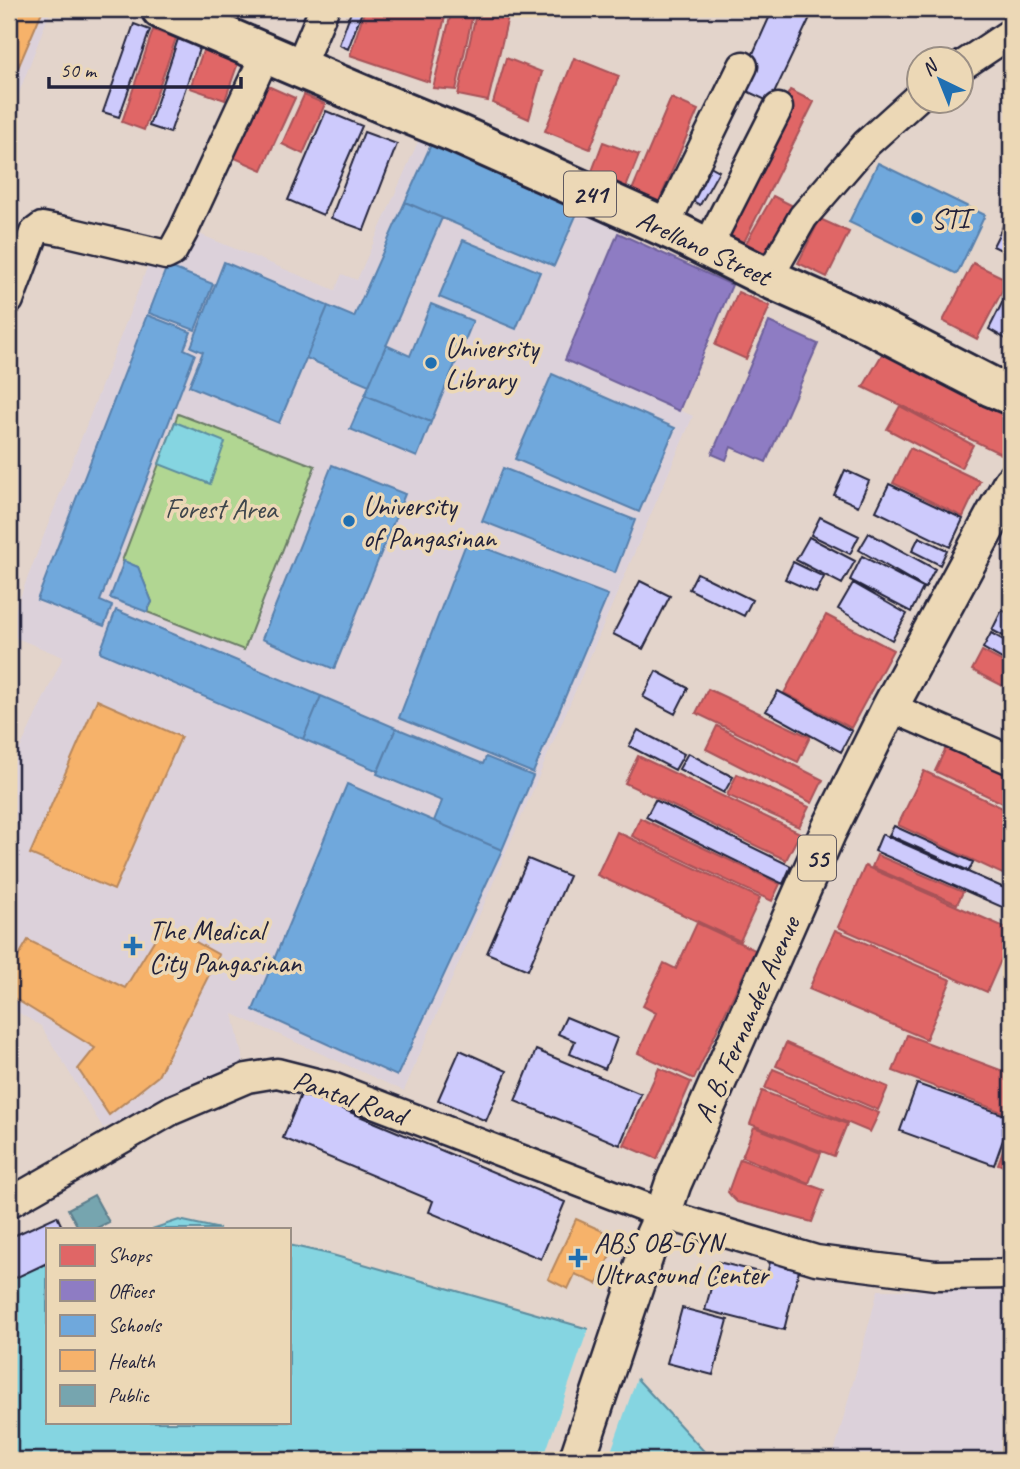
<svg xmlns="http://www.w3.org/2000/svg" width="1020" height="1469" font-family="Caveat,sans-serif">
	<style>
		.built { fill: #dcd1da }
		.green { fill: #b1d692; stroke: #6a7c66; stroke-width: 2 }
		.water { fill: #85d5e1; stroke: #5d8d9f; stroke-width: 2 }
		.pier { fill: #e3d4cb }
		.shops { fill: #e06666; stroke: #a75259; stroke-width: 2 }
		.offices { fill: #8e7cc3; stroke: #6e619a; stroke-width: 2 }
		.schools { fill: #6fa8dc; stroke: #5880ac; stroke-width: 2 }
		.health { fill: #f6b26b; stroke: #b6875d; stroke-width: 2 }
		.public { fill: #76a5af; stroke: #5d7e8c; stroke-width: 2 }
		.building { fill: #cdcafc; stroke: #22223b; stroke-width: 2 }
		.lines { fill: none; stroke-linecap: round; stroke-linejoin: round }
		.minor-casing { stroke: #22223b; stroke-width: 33 }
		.major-casing { stroke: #22223b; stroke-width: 40 }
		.highway-casing { stroke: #22223b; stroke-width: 44 }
		.minor { stroke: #ecd8b6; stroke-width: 28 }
		.major { stroke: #ecd8b6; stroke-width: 35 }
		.highway { stroke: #ecd8b6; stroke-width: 38 }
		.poi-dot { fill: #1f6fb2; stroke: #ecd8b6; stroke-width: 2.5 }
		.labels { text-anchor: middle; stroke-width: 7; stroke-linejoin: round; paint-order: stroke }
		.shield { fill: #ecd8b6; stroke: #5f5960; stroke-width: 2 }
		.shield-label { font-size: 26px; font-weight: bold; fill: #22223b }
		.poi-label { font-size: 28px; fill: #22223b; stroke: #ecd8b6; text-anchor: start }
		.street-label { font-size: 28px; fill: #22223b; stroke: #ecd8b6 }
		.park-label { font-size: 28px; fill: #3f464c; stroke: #ecd8b6 }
	</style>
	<rect width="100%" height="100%" fill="#e3d4cb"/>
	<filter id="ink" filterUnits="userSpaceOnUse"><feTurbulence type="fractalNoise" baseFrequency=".0143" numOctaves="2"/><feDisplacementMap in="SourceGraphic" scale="14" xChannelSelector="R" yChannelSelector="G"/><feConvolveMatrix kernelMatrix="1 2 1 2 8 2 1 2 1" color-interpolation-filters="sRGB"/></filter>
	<g filter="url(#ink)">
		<path class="built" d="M9,9H51L9,119Z
			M424,128L625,217L565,360L693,416L404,1091L233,1014L247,1078L103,1128L41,1026L9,1007V772L63,657L9,635V626L153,252L192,231L335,290L342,274L357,280Z
			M878,1290L1011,1291V1460H832Z"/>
		<path class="green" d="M178,414L315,466L244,650L147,612L152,602L138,567L122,561Z"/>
		<path class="water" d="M175,422L225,442L210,484L159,464Z
			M179,1220L220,1229H152Z
			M289,1245L329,1254L592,1330L712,1460H9V1280L18,1274L47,1264V1422H289Z"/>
		<path class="pier" d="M589,1326L595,1328L638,1375L608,1460H543Z"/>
		<path class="shops" d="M365,9H447L429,82L350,55Z
			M452,9H474L456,90L433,88Z
			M477,9H510L488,101L458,95Z
			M153,30L176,38L144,130L122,122Z
			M204,48L239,60L225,100L190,88Z
			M506,58L542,72L529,119L493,103Z
			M574,58L619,76L590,149L545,131Z
			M261,83L295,98L262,170L228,155Z
			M790,90L814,102L743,244L719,232Z
			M304,95L325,104L303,154L282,144Z
			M671,98L698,110L657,206L630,195Z
			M603,142L639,155L623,195L588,182Z
			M773,196L797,208L771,257L746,243Z
			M820,219L849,232L827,277L798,263Z
			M973,263L1008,280L977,339L943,321Z
			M738,292L770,306L746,359L715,345Z
			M888,344L1002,409L1009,419L1010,430L1008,441L1001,454L863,387Z
			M900,406L973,445L961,468L887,429Z
			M910,448L980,481L963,517L893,483Z
			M826,615L893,650L851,728L784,693Z
			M982,651L1011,666V690L972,670Z
			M708,689L810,737L798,762L696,713Z
			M717,726L823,780L812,803L706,749Z
			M952,735L1011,763V807L935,771Z
			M638,756L800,833L786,860L625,783Z
			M924,771L1011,812V878L898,825Z
			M737,774L809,807L799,827L727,795Z
			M640,818L780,884L772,901L632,836Z
			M617,832L760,898L740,941L597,875Z
			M877,855L963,892L957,904L872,867Z
			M865,866L1011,930V937L987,992L838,927Z
			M697,923L755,950L694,1079L638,1053L656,1013L643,1006L664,963L676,969Z
			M835,930L951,980L926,1039L809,989Z
			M907,1035L1011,1074V1112L1010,1115L893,1071Z
			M786,1043L888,1087L878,1110L776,1066Z
			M659,1068L691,1082L657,1159L624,1145Z
			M773,1069L879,1113L870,1132L765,1088Z
			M762,1091L847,1124L834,1156L750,1124Z
			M754,1127L821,1153L809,1183L742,1157Z
			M1011,1128V1169L998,1164Z
			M740,1159L824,1190L812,1222L737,1202L732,1197L728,1192Z"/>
		<path class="offices" d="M618,233L732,285L679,411L565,360Z
			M769,322L818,344L766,462L731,447L726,460L712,454Z"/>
		<path class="schools" d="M434,138L582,202L554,266L405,202Z
			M878,163L985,215L957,274L849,222Z
			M405,202L442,218L369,385L306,358L328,306L354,317Z
			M463,240L540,272L516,329L439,297Z
			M224,262L328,306L279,423L189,386L203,352L191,347Z
			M167,266L213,284L195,330L149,313Z
			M431,304L473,321L431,422L365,395L386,345L410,356Z
			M147,315L191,332L184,349L195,354L100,601L112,606L104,626L37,600Z
			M552,374L675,428L639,512L515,459Z
			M365,395L431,422L417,457L350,429Z
			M332,465L405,494L334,669L262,639Z
			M503,468L635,520L615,573L482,521Z
			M467,541L608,595L533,773L399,718Z
			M124,561L138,567L152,602L147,612L110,598Z
			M116,610L321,696L303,739L100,652Z
			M321,696L396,728L378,771L303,739Z
			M396,728L483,764L486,757L533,776L502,850L434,821L442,801L377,774Z
			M347,784L502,850L397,1076L253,1010Z"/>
		<path class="health" d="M9,9H43L9,89Z
			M97,700L181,737L114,890L30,854Z
			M164,924L219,955L158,1076L109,1115L78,1069L95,1048L9,995V972L28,940L125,988Z
			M576,1219L618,1238L597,1284L575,1274L568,1289L548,1279Z"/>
		<path class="public" d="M94,1195L109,1222L95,1229H79L68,1209Z"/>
		<path class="building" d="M352,9H363L348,49L339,45Z
			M773,9H814L770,102L738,87Z
			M134,24L150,30L119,117L103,112Z
			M178,39L200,46L170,133L149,126Z
			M326,111L362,126L323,215L288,200Z
			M364,132L397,144L364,230L331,218Z
			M703,162L719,171L700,205L684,196Z
			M1011,210V255L993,246Z
			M1011,285V342L989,329Z
			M845,470L869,481L858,506L834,495Z
			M889,484L963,519L950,547L876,511Z
			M820,517L859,536L850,554L811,535Z
			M869,533L935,569L925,588L859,550Z
			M809,537L855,561L842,584L796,560Z
			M919,537L947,550L940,565L912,551Z
			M862,556L923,588L911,612L850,580Z
			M793,562L824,577L816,593L785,579Z
			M697,573L752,600L744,616L689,589Z
			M640,581L670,596L643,649L613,634Z
			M853,583L907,614L892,640L838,609Z
			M1002,610L1011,615V640L992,630Z
			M991,633L1011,644V664L983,648Z
			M656,671L688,688L675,714L643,697Z
			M778,691L852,731L841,752L766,711Z
			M638,730L684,754L675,770L629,746Z
			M688,753L733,777L724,793L679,769Z
			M655,800L791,866L783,884L646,817Z
			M894,826L973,862L969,871L889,835Z
			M882,834L1011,891V911L875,851Z
			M528,859L569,876L528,970L487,953Z
			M566,1017L617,1038L605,1069L570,1054L575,1041L558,1034Z
			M460,1050L507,1071L486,1121L438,1100Z
			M536,1050L641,1094L620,1145L515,1101Z
			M917,1084L1011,1117L994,1165L900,1131Z
			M302,1092L565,1202L541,1259L429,1212L433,1201L283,1138Z
			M57,1216L63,1229H47V1263L9,1281V1238Z
			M771,1258L800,1266L784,1330L705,1310L718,1262L767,1274Z
			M682,1308L728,1320L713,1375L667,1363Z"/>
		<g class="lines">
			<defs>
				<path id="minor" d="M960,67L1011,33
					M299,68L324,9
					M664,227L743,66
					M707,248L778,108
					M768,278L803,217L866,144L918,97
					M9,300L34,233L42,227L64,231L166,255L172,252L183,232L266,53
					M890,707L1011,760
					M9,1203L172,1110L247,1078L277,1073L332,1087L663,1214L816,1260L935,1275L1011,1274"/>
				<path id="major" d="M577,1460L649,1245L663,1214L673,1184L828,832L890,707L1011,483"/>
				<path id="highway" d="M161,9L384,104L455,133L578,188L676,232L768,278L864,321L992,387L1011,395"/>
			</defs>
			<use href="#minor" class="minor-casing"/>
			<use href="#major" class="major-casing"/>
			<use href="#highway" class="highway-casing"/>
			<use href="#minor" class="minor"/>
			<use href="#major" class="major"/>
			<use href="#highway" class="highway"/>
		</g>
	</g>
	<g class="poi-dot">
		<circle cx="917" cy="218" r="7"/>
		<circle cx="431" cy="363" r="7"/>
		<circle cx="349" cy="521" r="7"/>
		<path d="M129.5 935.5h7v7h7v7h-7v7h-7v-7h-7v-7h7z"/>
		<path d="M574.5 1247.5h7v7h7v7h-7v7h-7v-7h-7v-7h7z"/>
	</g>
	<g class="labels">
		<g class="shield">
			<rect x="564" y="171.5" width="52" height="45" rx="5"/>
			<rect x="798" y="835.5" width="38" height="45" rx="5"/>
		</g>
		<g class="shield-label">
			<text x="590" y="203">241</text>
			<text x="817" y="867">55</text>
		</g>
		<g class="poi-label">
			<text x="931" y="228">STI</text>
			<text x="445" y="357">University<tspan x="445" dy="32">Library</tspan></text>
			<text x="363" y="515">University<tspan x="363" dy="32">of Pangasinan</tspan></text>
			<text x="149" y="940">The Medical<tspan x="149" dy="32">City Pangasinan</tspan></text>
			<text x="594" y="1252">ABS OB-GYN<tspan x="594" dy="32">Ultrasound Center</tspan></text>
		</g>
		<g class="street-label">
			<text transform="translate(704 247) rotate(25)" y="10">Arellano Street</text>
			<text transform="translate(746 1019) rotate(-66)" y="10">A. B. Fernandez Avenue</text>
			<text transform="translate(350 1097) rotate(19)" y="10">Pantal Road</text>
		</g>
		<g class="park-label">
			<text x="221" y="518">Forest Area</text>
		</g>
	</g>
	<rect width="1020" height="1469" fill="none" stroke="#ecd8b6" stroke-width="35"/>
	<rect x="18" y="18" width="985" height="1434" fill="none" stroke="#22223b" stroke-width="2.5" filter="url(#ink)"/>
	<rect x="46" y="1228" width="245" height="196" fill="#ecd8b6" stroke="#9b8f85" stroke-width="2"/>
	<rect x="60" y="1245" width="35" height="21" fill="#e06666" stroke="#9b8f85" stroke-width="2"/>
	<text x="108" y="1262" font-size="21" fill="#22223b">Shops</text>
	<rect x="60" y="1280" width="35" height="21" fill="#8e7cc3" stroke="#9b8f85" stroke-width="2"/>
	<text x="108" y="1298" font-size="21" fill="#22223b">Offices</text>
	<rect x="60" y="1315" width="35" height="21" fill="#6fa8dc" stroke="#9b8f85" stroke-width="2"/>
	<text x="108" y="1332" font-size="21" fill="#22223b">Schools</text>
	<rect x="60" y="1350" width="35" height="21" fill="#f6b26b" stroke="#9b8f85" stroke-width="2"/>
	<text x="108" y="1368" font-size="21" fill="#22223b">Health</text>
	<rect x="60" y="1385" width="35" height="21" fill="#76a5af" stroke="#9b8f85" stroke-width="2"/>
	<text x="108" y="1402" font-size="21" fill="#22223b">Public</text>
	<g transform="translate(940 80) rotate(317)"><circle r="33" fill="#ecd8b6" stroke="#9b8f85" stroke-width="2"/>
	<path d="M0-5L12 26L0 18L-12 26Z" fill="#1f6fb2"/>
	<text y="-10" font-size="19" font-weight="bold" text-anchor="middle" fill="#22223b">N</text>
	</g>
	<path d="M49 77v10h192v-10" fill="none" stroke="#22223b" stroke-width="3.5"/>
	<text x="60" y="77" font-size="21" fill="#22223b" stroke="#ecd8b6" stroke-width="5" paint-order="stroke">50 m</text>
</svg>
